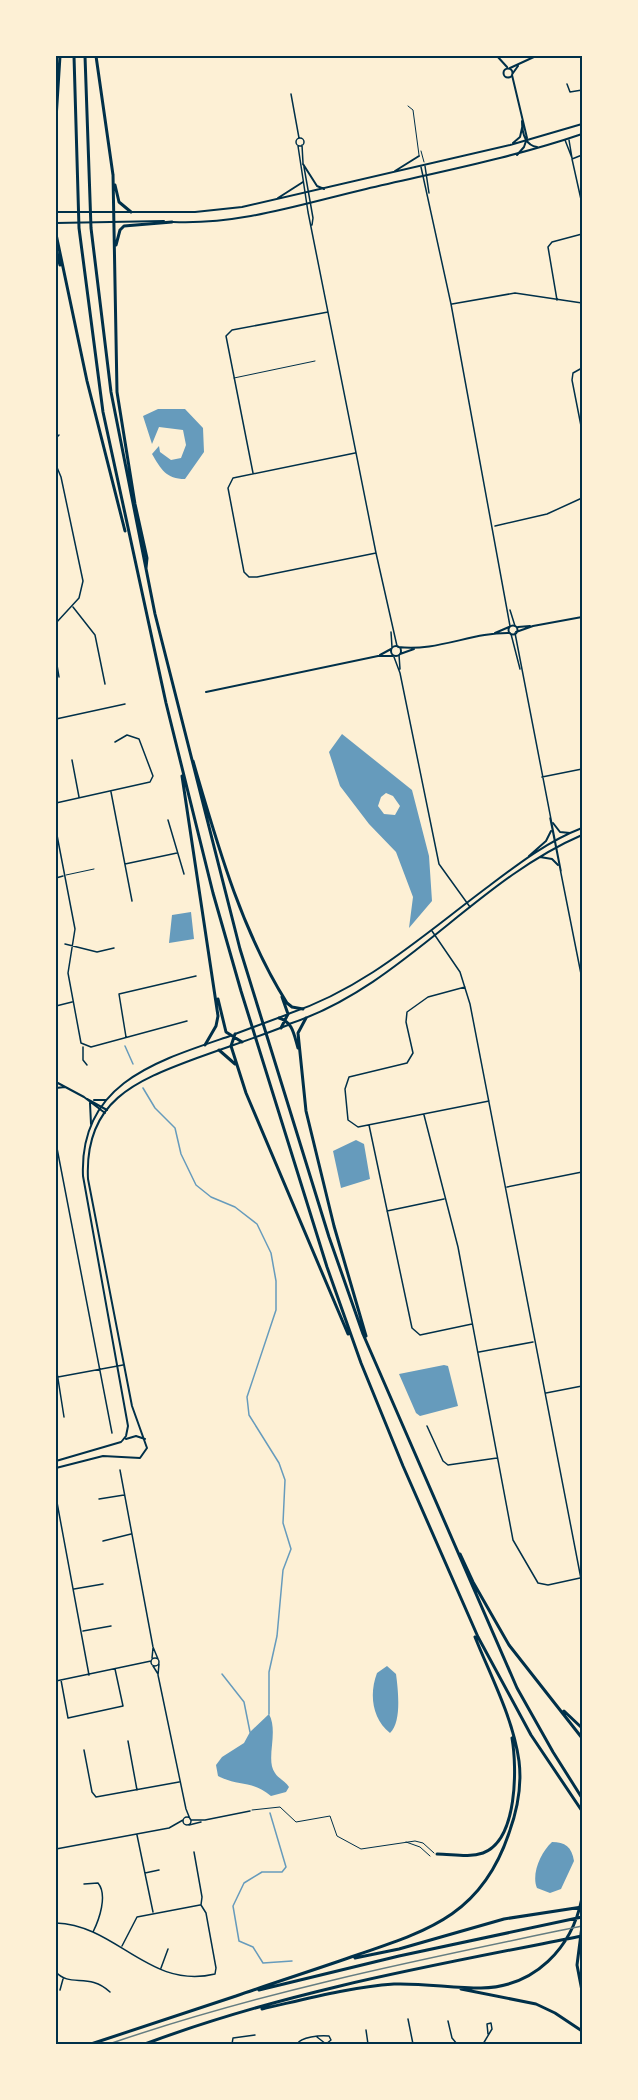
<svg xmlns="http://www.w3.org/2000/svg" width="638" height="2100" font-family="'Nunito Sans',sans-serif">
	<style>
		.water { fill: #669bbc; fill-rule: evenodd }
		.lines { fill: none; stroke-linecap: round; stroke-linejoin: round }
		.stream { stroke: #669bbc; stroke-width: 1.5 }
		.service { stroke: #003049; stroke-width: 1 }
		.minor { stroke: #003049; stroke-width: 1.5 }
		.tertiary { stroke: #003049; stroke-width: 2 }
		.secondary { stroke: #003049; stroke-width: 2 }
		.primary { stroke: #003049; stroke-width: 2 }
		.motorway { stroke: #003049; stroke-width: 3 }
		.rail { stroke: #657d81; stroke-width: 1.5 }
		.neatline { fill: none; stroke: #003049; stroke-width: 2 }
	</style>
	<rect width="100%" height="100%" fill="#fdf0d5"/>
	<path class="water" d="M158,409H185L203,428L204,452L185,479C166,479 161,469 152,454L159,446L160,452L171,460L181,458L186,445L183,430L159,427L152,444L143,416Z
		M342,734L412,790L429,856L432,901L409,928L413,897L396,852L369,824L340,786L329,752ZM386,793L393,796L400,806L395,815L384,814L378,806L381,797Z
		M191,912L194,939L169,943L172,915Z
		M356,1140L364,1144L370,1179L341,1188L333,1151Z
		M444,1365L448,1366L458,1406L420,1416L416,1413L399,1374Z
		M387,1666L396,1674C398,1689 402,1722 390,1733C372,1719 369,1694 377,1673Z
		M269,1714C279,1733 265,1759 275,1773C278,1778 285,1781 289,1787L286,1792L271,1796C249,1779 239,1787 218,1776L216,1765L222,1757L244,1743L250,1732Z
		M552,1842C565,1842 572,1847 574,1861L561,1889L550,1893L537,1888C531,1874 541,1852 552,1842Z"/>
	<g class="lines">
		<path class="stream" d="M125,1046L133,1064
			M143,1088L155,1108L175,1128L181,1154L196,1185L211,1197L235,1207L257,1224L271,1253L276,1281V1310L247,1397L249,1415L279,1463L285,1480L283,1523L291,1549L283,1570L277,1636L269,1672V1714
			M222,1674L244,1702L250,1732
			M270,1813L286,1867L282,1872H262L244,1883L233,1906L239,1941L253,1947L263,1963L292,1961"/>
		<path class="service" d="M408,106L413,110L419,155
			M421,151L424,162
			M234,378L315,361
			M66,875L94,869
			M252,1810L280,1807L296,1822L330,1816L337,1836L361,1849L415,1841L423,1843L434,1853
			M406,1842L420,1847L430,1856"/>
		<path class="minor" d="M567,84L570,92L582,90
			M291,94L299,138
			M296 142a4 4 0 1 1 8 0a4 4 0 1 1-8 0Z
			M565,140L572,158
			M569,140L572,158
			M302,145L303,163
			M298,146L308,212L376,553L397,646
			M582,155L572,159L582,204
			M425,166L429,193
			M304,167L313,218L312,225
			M421,167L451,304L510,626
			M557,300L548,247L552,242L582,234
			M452,304L515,293L582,303
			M582,368L573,373L572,380L582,431
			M56,438L59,435
			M355,453L233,478L228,488L244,572L249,577H257L376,553
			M56,465L61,477L83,581L79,598L56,623
			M253,473L226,336L232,330L328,312
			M495,526L547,514L582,498
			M73,607L95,635L105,684
			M510,610L515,626
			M391,632L392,647
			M515,633L561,871
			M511,634L520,669
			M399,655L400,669
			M394,657L400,673L439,864L470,907
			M56,659L59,677
			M56,719L125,704
			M72,760L79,797
			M542,777L582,769
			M111,792L132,901
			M56,803L150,782L153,776L139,739L127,735L115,742
			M550,818L582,979
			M168,820L184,874
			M56,830L75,929L68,973L81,1043L91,1047L187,1021
			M125,864L177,853
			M56,878L63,876
			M432,931L460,972L470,1004L582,1584
			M65,944L97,952L114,948
			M465,987L428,997L407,1012L406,1022L413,1053L407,1063L349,1077L345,1089L348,1120L358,1127L489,1101
			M56,1006L72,1002
			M126,1037L119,994L196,976
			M83,1047V1060L87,1065
			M424,1115L458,1247L513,1540L538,1583L548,1585L580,1578
			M369,1125L412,1328L420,1335L472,1324
			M56,1143L112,1433
			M507,1187L582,1172
			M387,1211L444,1199
			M479,1352L533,1342
			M56,1366L64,1417
			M58,1377L123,1365
			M546,1393L582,1386
			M427,1426L443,1461L448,1465L497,1458
			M120,1470L153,1647L158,1659
			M56,1497L89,1675
			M99,1499L124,1495
			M103,1541L131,1534
			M74,1589L103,1584
			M83,1631L111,1626
			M152,1658L153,1648
			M151 1662a4 4 0 1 1 8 0a4 4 0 1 1-8 0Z
			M159,1664L158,1675L186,1809L190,1819
			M153,1666L158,1674
			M61,1680L68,1718L123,1706L115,1669
			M56,1681L151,1661
			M128,1741L137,1790
			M84,1750L92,1792L96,1797L179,1782
			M183 1821a4 4 0 1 1 8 0a4 4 0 1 1-8 0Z
			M191,1820H205L250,1811
			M189,1825L201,1822
			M137,1835L153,1912
			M56,1849L169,1828L183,1820
			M145,1873L159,1870
			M84,1884L98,1883C108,1895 99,1920 93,1932
			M56,1923C117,1925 149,1990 215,1974L216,1968L206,1913L201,1905L202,1897L194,1852
			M122,1946L137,1917L200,1905
			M161,1968L168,1949
			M56,1972C70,1988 89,1972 110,1992
			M60,1990L63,1979
			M408,2019L413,2044
			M448,2021L452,2038L457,2044
			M366,2030L368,2044
			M232,2044L233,2038L255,2035
			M297,2044C301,2037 320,2035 329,2036L331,2040L326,2044L317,2037
			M463,2044H465
			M483,2044L492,2029L491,2023L487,2024L488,2034"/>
		<path class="tertiary" d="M510,68L536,56
			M513,73L518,66
			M508.5 630a4.5 4.5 0 1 1 9 0a4.5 4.5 0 1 1-9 0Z
			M518,627L530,626
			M516,632L533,626L582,617
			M495,633L509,627
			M391 651a5 5 0 1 1 10 0a5 5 0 1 1-10 0Z
			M398,647C437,652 472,632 510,633
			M400,654L414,649
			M380,655L391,649
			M206,692L378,656H393"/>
		<path class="secondary" d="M497,56L507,67
			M503.5 73a4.5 4.5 0 1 1 9 0a4.5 4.5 0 1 1-9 0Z
			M512,75L527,138L524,147L517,155
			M522,121C522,132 524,145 537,147
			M553,823L560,832L570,833
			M529,856L546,841L551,831
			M540,857L552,859L558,865
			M288,1014C366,988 423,935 489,886C518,864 548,841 582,828
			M289,1024C402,987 475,881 582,835
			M56,1082L84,1097L105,1113
			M56,1088L65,1087
			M87,1099L107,1110
			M94,1100H106
			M90,1103L91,1124"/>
		<path class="primary" d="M513,143L520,137L522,128
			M303,164L317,186L324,189
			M395,171L419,156
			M278,198L303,182
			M56,212H195L242,207L510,145L582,124
			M173,222C239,225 302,204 366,189C438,172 512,158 582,134
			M56,223L164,221
			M235,1034L286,1015
			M126,1439L136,1436L145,1439
			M122,1441L126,1436L128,1426L83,1176C79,1083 157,1061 230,1036
			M56,1461L121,1442
			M56,1468L103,1456L140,1458L147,1448L132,1406L88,1179C84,1101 135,1081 197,1058C227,1047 258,1037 288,1025"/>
		<path class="motorway" d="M74,56L79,228L103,412L166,703L213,893L241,991L327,1267L361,1363L403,1466L478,1637L531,1735L582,1811
			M85,56L91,228L111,392L155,614L240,949L329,1237L363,1334L517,1688L553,1752L582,1798
			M96,56L113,175
			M56,119L60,56
			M113,174L117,392L135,504L147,558L146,568
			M115,185L119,202L131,212
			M56,234L87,381L125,531
			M116,245L120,230L124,226L172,222
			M56,250L60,265
			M193,761C217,843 241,930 287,1003L292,1007L303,1009
			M182,776L218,1016L216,1026L205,1045
			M218,999L226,1032L242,1042
			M279,1018C293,1022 294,1035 298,1048
			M306,1018L298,1033L306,1111L334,1226L366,1336
			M281,1028L288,1014L282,997
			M235,1034L231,1046L246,1093L348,1334
			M219,1050L235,1064
			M460,1554L473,1582L509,1645L582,1738
			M564,1711L582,1728
			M437,1854C452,1854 469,1858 483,1853C518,1840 517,1767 512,1738
			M582,1926L577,1965L582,1991
			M355,1958L399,1949L504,1919L582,1907
			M461,1989L536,2004L555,2013L582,2031
			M259,1990L399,1956L582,1917
			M236,1996C276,1982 317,1969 357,1955C430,1930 482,1914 509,1833C517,1811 522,1785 519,1761C513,1718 491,1677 475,1637
			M262,2009C306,1999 350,1987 394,1984C423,1983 452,1988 481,1988C535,1987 572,1948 582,1898
			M91,2044L236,1996
			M145,2044C286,1991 435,1965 582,1936"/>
		<path class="rail" d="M109,2044C263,1991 423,1959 582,1926"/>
	</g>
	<rect width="638" height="2100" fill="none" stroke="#fdf0d5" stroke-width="114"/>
	<rect x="57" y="57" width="524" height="1986" class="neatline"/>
</svg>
